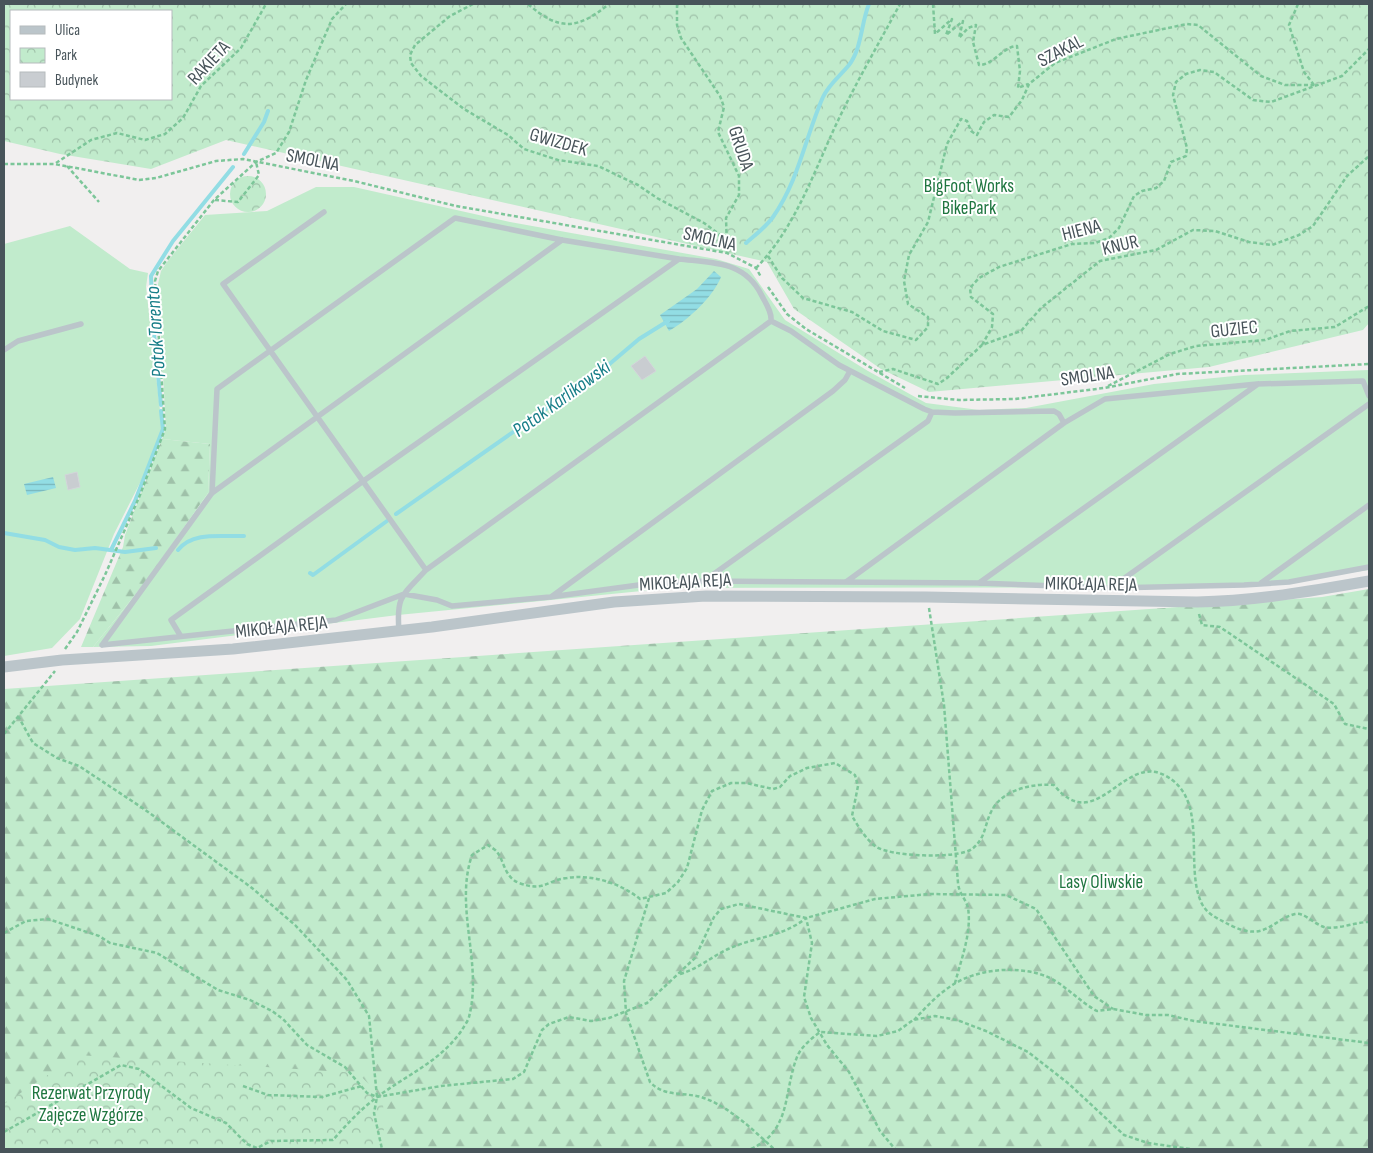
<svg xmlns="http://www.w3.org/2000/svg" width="1373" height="1153" font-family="'Sofia Sans Condensed',sans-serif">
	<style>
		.forest { fill: url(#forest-firs) }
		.park { fill: url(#park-crowns); fill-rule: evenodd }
		.garden { fill: #c1ebcc }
		.water { fill: url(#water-rules) }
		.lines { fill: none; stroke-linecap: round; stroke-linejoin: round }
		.stream { stroke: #92dde4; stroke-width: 4 }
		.building { fill: #c9cdd1; stroke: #d3d6da }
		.path { stroke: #7cc699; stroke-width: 2.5; stroke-dasharray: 4 2.5; stroke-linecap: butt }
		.service { stroke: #bbc5ca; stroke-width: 5.5 }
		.minor { stroke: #bbc5ca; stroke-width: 11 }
		.labels { text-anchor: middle; stroke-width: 4; stroke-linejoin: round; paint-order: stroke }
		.street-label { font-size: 19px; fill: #48545a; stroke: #fff }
		.park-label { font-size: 19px; fill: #1f7640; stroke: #fff }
		.water-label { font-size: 20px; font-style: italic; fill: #177e88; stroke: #fff }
	</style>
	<defs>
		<pattern id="forest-firs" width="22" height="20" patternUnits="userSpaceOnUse" patternTransform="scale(1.25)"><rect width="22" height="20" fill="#c1ebcc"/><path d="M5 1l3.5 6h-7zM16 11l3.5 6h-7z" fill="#9fc1a9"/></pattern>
		<pattern id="park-crowns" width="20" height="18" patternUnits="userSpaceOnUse" patternTransform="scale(1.25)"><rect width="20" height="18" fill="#c1ebcc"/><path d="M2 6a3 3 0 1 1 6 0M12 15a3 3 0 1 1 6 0" fill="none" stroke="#9fc1a9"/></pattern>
		<pattern id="water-rules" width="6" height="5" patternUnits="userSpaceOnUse" patternTransform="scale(1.25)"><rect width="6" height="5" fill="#92dde4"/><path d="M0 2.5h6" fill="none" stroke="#79b6bc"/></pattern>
	</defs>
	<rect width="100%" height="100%" fill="#f1efef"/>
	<path class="forest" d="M162,439L210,444L208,493L147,580L93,647H81L123,547L125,535Z
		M1369,589V1149H4V689L1322,597Z"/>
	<path class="park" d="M4,4H1369V323L1363,330L1209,367L929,392L881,369L794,309L767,262L226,140L151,169L60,154L4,141ZM11,11H171V99H11Z
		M230 194a18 18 0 1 1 36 0a18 18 0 1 1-36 0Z
		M78,1055L358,1073L383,1099L384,1139L387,1149H4V1104Z"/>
	<path class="garden" d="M316,187H354L510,222L716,259L749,269L785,320L868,371L926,403L979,410L1026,408L1154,384L1244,375L1369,370V570L1247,587L672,588L398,615L151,646L93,647L147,580L208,493L210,444L162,439L166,428L158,284L161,271L167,262L205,215L267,211Z
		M70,226L130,269L148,273L146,287L162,428L145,473L114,534L80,619L52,648L4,656V244Z"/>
	<path class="water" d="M714,271L721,277C713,297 688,320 669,331L660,315L697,289Z
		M53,477L56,488L27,495L24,484Z"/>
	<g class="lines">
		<path class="stream" d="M244,154L264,122L268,111
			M746,243C755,235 766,227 773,217C799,180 805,138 823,97C829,84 840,76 849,65C862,48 861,23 869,4
			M161,405L153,324L151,276L173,241L233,167
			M396,514L606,367L639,339L668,321
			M4,533L45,540L59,547L75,550L95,548L125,552L156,548
			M111,550L135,501L163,429L161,411
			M178,550C193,531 222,537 244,536
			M310,573L313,575L387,521"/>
	</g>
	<path class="building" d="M645,356L656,371L642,380L631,366Z
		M77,472L80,487L68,490L65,475Z"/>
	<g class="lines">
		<path class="path" d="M473,4L450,16L415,45L410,55L411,63L421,76L464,109L508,135L524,149L558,160L598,166L638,185L657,198L704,223L719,234L727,253
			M528,4C559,31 577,30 609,4
			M677,4V25L681,38L720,96L724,107L718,132L739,176V195L726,218L727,249
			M933,4L935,34L952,19L946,35L963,21L959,38L968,28L976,25L973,42L979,65C994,65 1002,47 1017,46L1020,71L1018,88L1028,84
			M1298,4L1289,25L1304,72L1314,85
			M56,163L91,140L117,133L145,140L165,134L183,118L201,86L241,48L266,4
			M4,164H55L139,180L156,178L216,161L243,159L354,181L456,206L727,253L756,268L761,277
			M67,166L99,202
			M215,200L238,202L259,175L256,162
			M768,256L782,278L803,298L852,312L883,331L916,340L928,327V317L908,304L904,281L909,255L928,222L947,144L961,119L967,121L971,131L977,135L984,122L994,115L1009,117L1022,100L1029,84L1055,63L1116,39L1187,24L1198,25L1261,76L1285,85H1314
			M756,268C794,229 812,177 834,129C854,86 878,45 900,4
			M768,287L787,314L806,329L905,388
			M982,345L992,327L993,314L971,297L970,288L979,278L999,267L1072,244L1095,243L1109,238L1119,228L1134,196L1142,191L1156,188L1164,181L1171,162L1186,156L1187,148L1173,95L1176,82L1186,74L1200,70L1214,72L1253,100L1271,102L1342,76L1369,49
			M879,372L893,369L938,384L947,378L982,345L1021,331L1041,308L1100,261L1156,250L1193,230L1215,231L1249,242L1272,245L1299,235L1313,226L1347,176L1369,156
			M1108,386L1170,354L1196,346L1265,340L1290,331L1335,327L1369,306
			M918,396L959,400L1015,399L1104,388L1177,374L1369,364
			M929,608L944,705L958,883C959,894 966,899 968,908C972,932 961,960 955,983
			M1199,614L1202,625L1220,627L1334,704L1345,724L1369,729
			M65,649L77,632L105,575L140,495L165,429L155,281L158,271L214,200L256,162L276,153L289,132L306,80L332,19L346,4
			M18,716L33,743L57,758L79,766L144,809L252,888L295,925L347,980L369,1016L377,1097L374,1113L382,1149
			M4,734L55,671
			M649,898L624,981L626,1013L650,1082C664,1097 682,1092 701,1097C729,1106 753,1130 774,1149
			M4,933L26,921L48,919L99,936L110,943L157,953L218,990L250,1000L272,1011L283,1019L307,1045L345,1067L367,1093L377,1097L441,1086L513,1079L524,1072L542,1030L549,1024L569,1017L591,1021L609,1018L647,1003L695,958L714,917L721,909L739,904L806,918L875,899L930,894L1006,895L1036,909L1094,996L1113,1009
			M680,974C698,969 711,957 728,949C754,937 783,937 806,918L812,943L804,997L811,1018L827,1045L849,1072L880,1131L895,1149
			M914,1020C926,1007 938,994 954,984C980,968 1022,965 1050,978C1066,986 1080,1002 1097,1011L1113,1009L1146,1015H1168L1194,1021L1369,1043
			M243,1086L268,1095L322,1097L362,1086
			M4,1132L121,1065L139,1069L191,1108L226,1123L247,1144L257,1148L271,1141L333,1140C346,1125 360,1110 376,1098C406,1075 440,1062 462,1030C464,1026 468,1021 469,1017C483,963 454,908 472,855L488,845C490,847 495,849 497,852C504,860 504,877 519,883C545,892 544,881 567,878C592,874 620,883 640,899L666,893L678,882L687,868L702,810L712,791L731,783H746L773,789L780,787L790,776L807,768L835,763L855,775L858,786L852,816C858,826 865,838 875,846C889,857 958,859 972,849C986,838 984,826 991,812C1001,790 1032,783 1054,785C1096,837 1123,754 1164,775C1211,798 1183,866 1202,904C1207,914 1217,918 1226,923C1232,926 1240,930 1247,931C1268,935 1277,918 1295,914C1304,912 1314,924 1324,927C1338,930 1355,922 1369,922
			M751,1149C792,1130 783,1093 797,1057C801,1047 811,1039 820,1032L877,1036L898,1031L913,1020L935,1016L957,1020L986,1031L1028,1052L1069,1084L1124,1135L1148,1143L1190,1149"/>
		<path class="service" d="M324,212L223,284L426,570
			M4,350L18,341L81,324
			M212,493L217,389L455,218L562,240L679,259
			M704,581L928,421L932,412
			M846,582L1064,423L1105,399L1257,384L1363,381L1369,396
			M979,583L1258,384
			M1261,583L1369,505
			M1112,587L1369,404
			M551,597L833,391L845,380L850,371
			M399,631C396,595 403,595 426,570L771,321
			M180,635L171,620L362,482L679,259C714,263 745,261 762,296C766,304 772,312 771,321L791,331L839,365L924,409L932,412L955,413L1054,411L1059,414L1064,423
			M102,645L336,620L404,594L437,600L452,606L550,597L646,584L704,581L979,583L1111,588L1244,585L1289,582L1369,567
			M102,645L212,493L562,240"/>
		<path class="minor" d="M4,667L62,660L233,649L432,627L614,602L706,596L927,597L1197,602C1255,601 1312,591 1369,581"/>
	</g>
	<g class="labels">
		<g class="street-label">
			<text transform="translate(1060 50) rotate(-27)" y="7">SZAKAL</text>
			<text transform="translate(208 62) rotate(-47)" y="7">RAKIETA</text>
			<text transform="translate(559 141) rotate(16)" y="7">GWIZDEK</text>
			<text transform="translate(742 148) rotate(72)" y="7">GRUDA</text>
			<text transform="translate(313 159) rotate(11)" y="7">SMOLNA</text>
			<text transform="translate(1081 229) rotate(-14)" y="7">HIENA</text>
			<text transform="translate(710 238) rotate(13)" y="7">SMOLNA</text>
			<text transform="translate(1120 244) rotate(-13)" y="7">KNUR</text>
			<text transform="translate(1234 328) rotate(-6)" y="7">GUZIEC</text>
			<text transform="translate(1087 375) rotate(-8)" y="7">SMOLNA</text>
			<text transform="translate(685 581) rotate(-3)" y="7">MIKOŁAJA REJA</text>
			<text transform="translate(1091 583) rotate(1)" y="7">MIKOŁAJA REJA</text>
			<text transform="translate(281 626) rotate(-6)" y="7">MIKOŁAJA REJA</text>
		</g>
		<g class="park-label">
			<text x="969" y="192">BigFoot Works<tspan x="969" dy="22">BikePark</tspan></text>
			<text x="1101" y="888">Lasy Oliwskie</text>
			<text x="91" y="1099">Rezerwat Przyrody<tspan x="91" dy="22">Zajęcze Wzgórze</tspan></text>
		</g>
		<g class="water-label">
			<text transform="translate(155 332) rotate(-94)" y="7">Potok Torento</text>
			<text transform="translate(561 398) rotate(-36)" y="7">Potok Karlikowski</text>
		</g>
	</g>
	<rect width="1373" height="1153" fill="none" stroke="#48545a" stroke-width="10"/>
	<rect x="10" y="10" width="162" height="90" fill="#ffffff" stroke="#b6bbbd"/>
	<rect x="20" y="26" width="25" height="8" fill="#bbc5ca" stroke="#b6bbbd"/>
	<text x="55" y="35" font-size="15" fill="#48545a">Ulica</text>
	<rect x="20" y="48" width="25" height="15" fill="url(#park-crowns)" stroke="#b6bbbd"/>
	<text x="55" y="60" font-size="15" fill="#48545a">Park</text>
	<rect x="20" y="72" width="25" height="15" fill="#c9cdd1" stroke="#b6bbbd"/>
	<text x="55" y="85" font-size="15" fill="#48545a">Budynek</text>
</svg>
